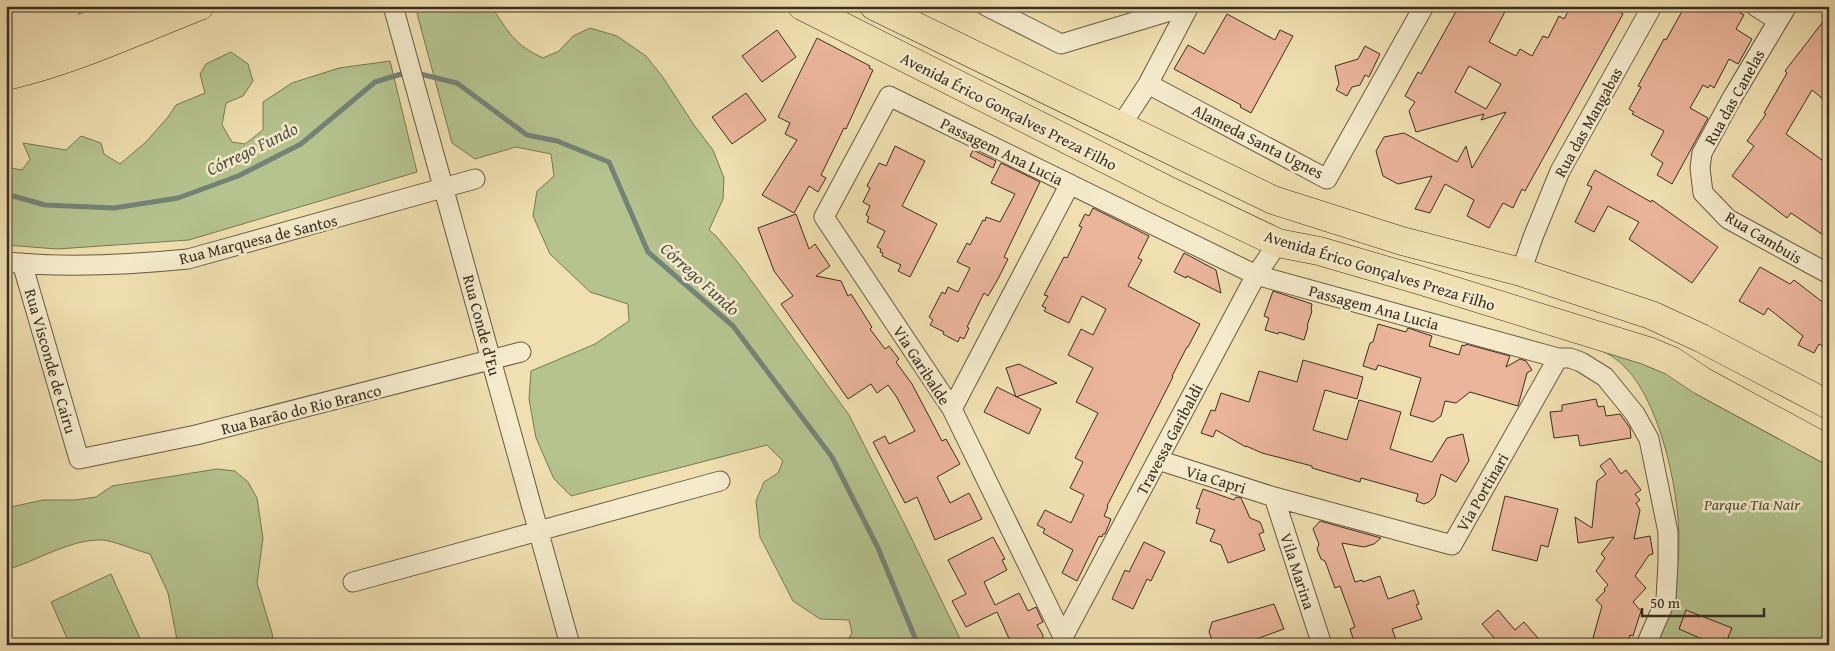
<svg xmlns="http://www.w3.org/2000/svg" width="1835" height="651" font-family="'Gentium Book Plus',serif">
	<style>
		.green { fill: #b5c38f; stroke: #787858 }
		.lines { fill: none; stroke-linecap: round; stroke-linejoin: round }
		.stream { stroke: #748377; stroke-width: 5 }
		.building { fill: #ebb59b; stroke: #3a2e20; fill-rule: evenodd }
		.street-casing { stroke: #685a44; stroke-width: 21 }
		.primary-casing { stroke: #3a2e20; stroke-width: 29 }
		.street { stroke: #f5ebcc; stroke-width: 19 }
		.primary { stroke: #f0e0b1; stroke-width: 28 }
		.labels { text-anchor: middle; stroke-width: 5; stroke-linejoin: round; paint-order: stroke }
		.street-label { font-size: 16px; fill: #3a2e20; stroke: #f5ebcc }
		.park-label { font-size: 16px; font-style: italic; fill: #534c36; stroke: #f5ebcc }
		.water-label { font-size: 18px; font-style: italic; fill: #525244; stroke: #f5ebcc }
	</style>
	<rect width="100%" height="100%" fill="#f0e0b1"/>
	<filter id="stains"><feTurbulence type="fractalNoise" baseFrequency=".004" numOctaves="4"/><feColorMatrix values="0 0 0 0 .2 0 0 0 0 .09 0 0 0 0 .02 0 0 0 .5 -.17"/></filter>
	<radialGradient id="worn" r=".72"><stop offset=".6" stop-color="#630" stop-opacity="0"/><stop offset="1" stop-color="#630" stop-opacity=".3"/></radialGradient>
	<path class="green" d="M415,6H497L495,12C511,36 516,45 543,58L559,51L573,36L590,28L617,36L646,56L662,76L694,125L713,150L724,178L723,199L709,230L716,236L740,265L849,415L906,527L963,645H845L852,633L849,620L820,619L793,601L760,537L756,501L764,482L778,473L783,461L767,445L571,496L554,479L536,438L529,399L531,371L595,344L629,321L628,304L590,292L550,254L533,216L537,191L554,176L551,154L516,147L475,159L452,143Z
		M231,52L248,64L253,81L243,96L226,103L222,125L232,142L245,144L263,130V102L292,83L339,68L390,61L417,172L189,240L57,249L6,245V167L22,170L30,159L23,143L66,150L81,136L101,143L104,154L120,164L146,142L168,117L176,105L205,93L200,74L206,64Z
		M1596,348L1630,352L1829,458V645H1651C1662,620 1673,596 1677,569C1686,516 1664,406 1625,367C1616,358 1607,353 1596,348Z
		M217,469L235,471L248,482L257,498L263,538L257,583L272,633L274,645H178L168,593L150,554C138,551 111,540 102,540C70,539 37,561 6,570V508L43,500H75L96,497L112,486Z
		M111,574L143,645H70L51,602Z"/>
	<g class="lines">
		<path class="stream" d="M416,73L457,83L527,135L557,141L609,162L648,252L733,326L832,457L878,548L918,645
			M6,194L45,205L114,208L178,198L238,176L301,144L375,82L408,72"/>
	</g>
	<path class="building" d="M1459,6H1508L1489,42L1516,56L1520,49L1532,56L1543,36L1548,38L1559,16L1564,19L1571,6H1602L1609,10L1611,7L1623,14L1525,191L1522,189L1513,208L1503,203L1489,228L1467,216L1474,200L1445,184L1430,213L1415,209L1432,176L1398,184L1383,176L1376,151L1384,137L1404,133L1457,162L1466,146L1472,168L1506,112L1481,120L1484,114L1416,132L1409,111L1415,102L1405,96L1418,72L1421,74ZM1469,66L1501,84L1486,109L1455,92Z
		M1685,6H1728L1744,15L1736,29L1752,39L1738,64L1729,59L1714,88L1710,85L1708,88L1703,85L1690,108L1708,118L1672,184L1657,175L1663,163L1651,155L1664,131L1632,114L1634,112L1629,109L1641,87L1638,86L1664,39L1666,40Z
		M1227,14L1275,40L1280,30L1293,36L1251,113L1240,107L1241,105L1174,69L1188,45L1204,54Z
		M1829,14V91L1823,99L1812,90L1786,134L1829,165V239L1791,213L1787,218L1732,176L1754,146L1747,141L1766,114L1764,113L1787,73L1785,71Z
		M777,30L796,57L762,82L742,56Z
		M817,38L870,66L869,68L873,70L846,129L844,128L821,175L826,178L818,192L809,186L794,213L762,195L797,140L785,134L790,123L778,117Z
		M1365,46L1380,54L1369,77L1365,75L1360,85L1352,87L1347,96L1336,90L1339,84L1335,66L1358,59Z
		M746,93L766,120L732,144L712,117Z
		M895,146L925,161L902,206L937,224L910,277L898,271L901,265L882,256L883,253L880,252L881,249L877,247L885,231L867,222L869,217L866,215L870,206L863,202L870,188L867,186L879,163L886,166Z
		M973,150L996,161L993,168L970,156Z
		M1001,163L1040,182L1004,257L1008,259L998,279L988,296L984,293L967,327L969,328L964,339L960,337L958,342L943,334L944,332L930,325L933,320L929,317L942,292L945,294L948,287L958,292L970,268L957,262L967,243L970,245L983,220L985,221L986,217L1000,222L1015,194L991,183Z
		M1595,170L1651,202L1652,200L1718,247L1692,283L1629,239L1639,222L1608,206L1594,232L1575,222L1592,187L1587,185Z
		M1093,208L1149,236L1138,258L1142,260L1128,286L1200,324L1188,347H1187L1172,376L1173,377L1107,506L1108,507L1104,516L1111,519L1105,534H1103L1102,537L1099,536L1077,581L1062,573L1073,550L1043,533L1045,529L1037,525L1045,510L1071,523L1084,495L1070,488L1083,462L1075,458L1098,413L1076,402L1093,368L1068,355L1081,329L1093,335L1106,309L1082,296L1069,323L1044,311L1046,308L1042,306L1048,296L1044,295L1064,257L1067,258L1082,227L1079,226L1085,214L1089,216Z
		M796,214L809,249L815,244L830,266L816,276L841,281L848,296L851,294L872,327L870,329L885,349L889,346L899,359L896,362L912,384L942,441L946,439L960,464L937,477L950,503L969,493L982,519L935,540L917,497L905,503L873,442L885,436L889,444L915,431L896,396L888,385L877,393L871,384L848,399L781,304L793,296L774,271L758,228Z
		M1184,253L1216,270L1221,293L1187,276L1186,278L1174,272Z
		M1760,267L1790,284L1794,280L1829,307V350L1819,344L1814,353L1798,345L1803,336L1768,308L1764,315L1739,301Z
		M1273,291L1312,304L1311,310L1312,311L1307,326L1308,327L1304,340L1279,332L1278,334L1265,330L1269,318L1264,316Z
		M1378,324L1406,332L1408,328L1432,336L1429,346L1459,355L1462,345L1465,346L1466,344L1510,356L1506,367L1520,359L1526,361L1532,370L1527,373L1518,406L1470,392L1456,403L1445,401L1441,416L1433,422L1410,415L1421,378L1378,365L1376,370L1363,366L1370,343L1373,342Z
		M1303,360L1363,377L1357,399L1325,390L1313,430L1347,440L1359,400L1401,412L1390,449L1432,462L1447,438L1463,434L1469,461L1456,482L1441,474L1435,496L1429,502L1424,504L1416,501L1418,494L1361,478L1360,482L1312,468V466L1262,453L1246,446V447L1216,430L1213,437L1201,433L1211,410L1215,411L1221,393L1249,402L1259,371L1297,382Z
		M1019,364L1057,383L1016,397L1006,368Z
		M997,387L1041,409L1029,434L984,412Z
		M1596,399L1598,407L1604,406L1606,416L1620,414L1630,428L1631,438L1580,446L1578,435L1554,438L1550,412L1562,411V405Z
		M1610,458L1621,474L1626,470L1641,490L1635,494L1640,500L1636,503L1640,510L1634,539L1650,536L1653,554L1649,555L1635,576L1646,588L1633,602L1641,611L1633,636L1630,635L1627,645H1591L1602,606L1596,600L1605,591L1604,589L1608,585L1596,571L1605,558L1601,554L1614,537L1578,543L1575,517L1592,528L1597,481L1606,474L1600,466Z
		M1203,489L1234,500L1236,497L1241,498L1250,518L1260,522L1264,532L1259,534L1265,550L1228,563L1221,545L1210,541L1215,530L1196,523L1200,509L1196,508Z
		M1505,496L1558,509L1548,547L1541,545L1537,561L1492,550Z
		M1320,521L1381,538L1374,544L1364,547L1342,543L1355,582L1362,580L1363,582L1380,576L1388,599L1414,590L1419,604L1416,605L1422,619L1392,629L1398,645H1355L1350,629L1355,627L1340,586L1335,588L1325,561L1321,559L1317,549L1319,544L1313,529Z
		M993,537L1005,559L1002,560L1007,570L984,582L995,605L1019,593L1028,611L1036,607L1043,622L1037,625L1043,635L1042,645H1012L997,612L966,627L952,601L966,594L948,560Z
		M1144,542L1165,552L1151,581L1147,579L1133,609L1112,599L1125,570L1129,572Z
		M1274,604L1284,629L1248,642L1247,639L1233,645H1214L1209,632L1212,622Z
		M1498,610L1515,630L1524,622L1544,645H1500L1482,624Z
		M1686,610L1732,628L1725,645L1709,642L1679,629Z"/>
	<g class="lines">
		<defs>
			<path id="street" d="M393,6L570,645
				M986,6L1061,44L1187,6
				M1755,6L1777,20
				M1787,6L1732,98L1702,153L1700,168L1703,193L1728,219L1829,274
				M1148,84L1327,179L1424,6
				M1120,127L1148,84L1189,6
				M6,262C66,268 128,265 188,259L475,179
				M22,263L79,459L196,435L521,352
				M1521,272L1533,237L1560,171L1650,10
				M952,409L1070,184
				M1158,460L1274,497L1452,545L1558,358
				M1274,497L1322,645
				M353,582L720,481
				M1063,637L1256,275L1278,243
				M1067,645L952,409L824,217L889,96L1256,275L1558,358H1570L1581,362L1605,377L1635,414L1649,439L1668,532V562L1666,599L1646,645"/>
			<path id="primary" d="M802,6L1169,191L1278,243L1319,251L1419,280L1648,351L1672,361L1702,381L1829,450
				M874,6L1273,200L1402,241L1521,272L1651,315L1701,338L1829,405
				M6,28L67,6
				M6,58L45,42L142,6
				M6,76C70,62 138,30 200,6"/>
		</defs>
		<use href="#street" class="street-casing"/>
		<use href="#primary" class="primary-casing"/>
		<use href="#street" class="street"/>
		<use href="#primary" class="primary"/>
	</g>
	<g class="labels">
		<g class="street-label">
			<text transform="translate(1734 97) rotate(-61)" y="6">Rua das Canelas</text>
			<text transform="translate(1009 111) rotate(27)" y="6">Avenida Érico Gonçalves Preza Filho</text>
			<text transform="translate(1588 122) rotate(-61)" y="6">Rua das Mangabas</text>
			<text transform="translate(1258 141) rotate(27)" y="6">Alameda Santa Ugnes</text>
			<text transform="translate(1002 151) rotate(26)" y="6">Passagem Ana Lucia</text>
			<text transform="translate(1764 237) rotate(31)" y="6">Rua Cambuis</text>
			<text transform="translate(258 239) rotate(-14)" y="6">Rua Marquesa de Santos</text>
			<text transform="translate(1380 270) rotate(17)" y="6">Avenida Érico Gonçalves Preza Filho</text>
			<text transform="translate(1374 307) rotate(15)" y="6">Passagem Ana Lucia</text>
			<text transform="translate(482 325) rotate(75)" y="6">Rua Conde d'Eu</text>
			<text transform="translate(51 361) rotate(74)" y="6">Rua Visconde de Cairu</text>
			<text transform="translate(922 365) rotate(57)" y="6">Via Garibalde</text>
			<text transform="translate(301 409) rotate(-14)" y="6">Rua Barão do Rio Branco</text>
			<text transform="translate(1169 439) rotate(-62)" y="6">Travessa Garibaldi</text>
			<text transform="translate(1216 479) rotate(17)" y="6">Via Capri</text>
			<text transform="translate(1482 492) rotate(-60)" y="6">Via Portinari</text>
			<text transform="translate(1298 571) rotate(72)" y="6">Vila Marina</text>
		</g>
		<g class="park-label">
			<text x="1752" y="510">Parque Tia Nair</text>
		</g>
		<g class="water-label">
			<text transform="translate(252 149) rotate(-26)" y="6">Córrego Fundo</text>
			<text transform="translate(700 279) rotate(42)" y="6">Córrego Fundo</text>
		</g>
	</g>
	<rect width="1835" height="651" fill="none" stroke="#f0e0b1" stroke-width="25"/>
	<rect x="8" y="8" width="1820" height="636" fill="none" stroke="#3a2e20" stroke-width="2.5"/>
	<rect x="12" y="12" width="1810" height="626" fill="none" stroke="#3a2e20"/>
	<path d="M1642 608v8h122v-8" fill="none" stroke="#3a2e20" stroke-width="2.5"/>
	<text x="1650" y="608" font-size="15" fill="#3a2e20" stroke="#f5ebcc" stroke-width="4" paint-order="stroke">50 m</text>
	<rect width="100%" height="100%" filter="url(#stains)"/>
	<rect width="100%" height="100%" fill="url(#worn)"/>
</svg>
